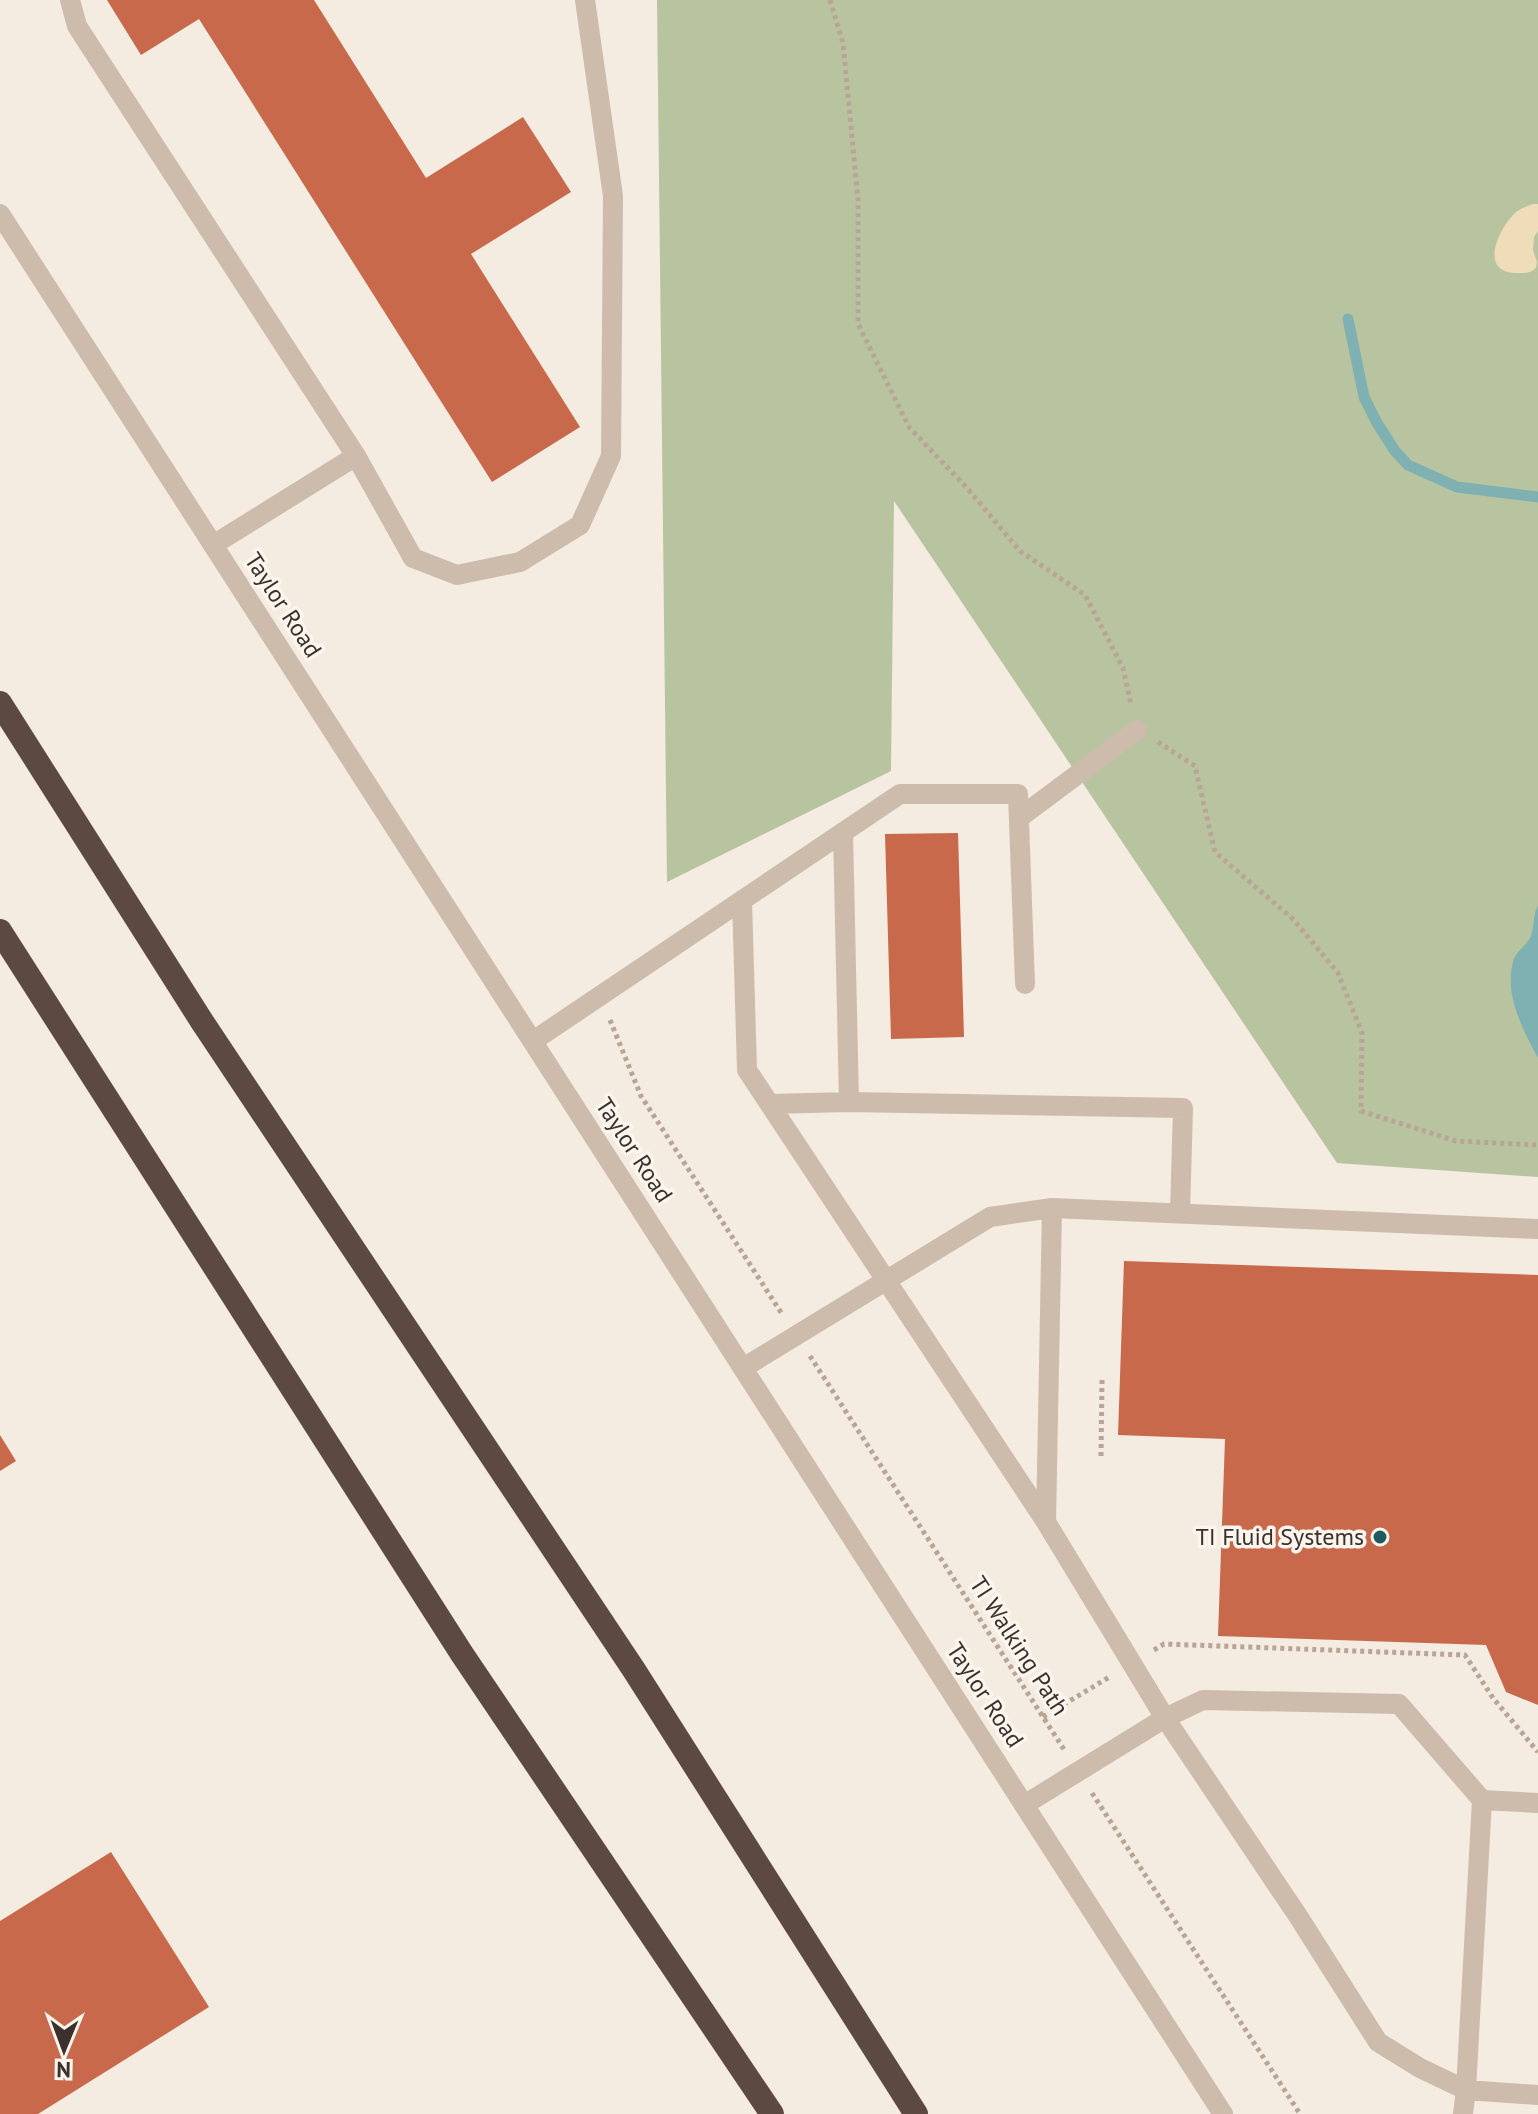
<svg xmlns="http://www.w3.org/2000/svg" width="1538" height="2114" font-family="'PT Sans',sans-serif">
	<style>
		.green { fill: #b8c4a0 }
		.sand { fill: #efdcb8 }
		.water { fill: #7fb0b2 }
		.lines { fill: none; stroke-linecap: round; stroke-linejoin: round }
		.stream { stroke: #7fb0b2; stroke-width: 11 }
		.building { fill: #c8694b }
		.path { stroke: #b9a596; stroke-width: 5; stroke-dasharray: 4 4; stroke-linecap: butt }
		.service { stroke: #cdbbac; stroke-width: 20 }
		.minor { stroke: #cdbbac; stroke-width: 20 }
		.motorway { stroke: #5c4a42; stroke-width: 24 }
		.poi-dot { fill: #1f5a5e; stroke: #fbf5ee; stroke-width: 3 }
		.labels { text-anchor: middle; stroke-width: 7; stroke-linejoin: round; paint-order: stroke }
		.street-label { font-size: 24px; fill: #3b302b; stroke: #fbf5ee }
		.poi-label { font-size: 24px; fill: #3b302b; stroke: #fbf5ee; text-anchor: end }
	</style>
	<rect width="100%" height="100%" fill="#f4ebe1"/>
	<path class="green" d="M657,0H1538V1177L1337,1163L894,501L891,771L667,882Z"/>
	<path class="sand" d="M1533,204H1538V231L1534,237L1533,250L1537,262L1536,268C1530,273 1527,273 1519,273C1477,274 1498,229 1516,212C1521,208 1528,206 1533,204Z"/>
	<path class="water" d="M1538,905V1058C1523,1030 1504,995 1513,962C1515,952 1527,945 1531,936C1534,926 1533,915 1538,905Z"/>
	<g class="lines">
		<path class="stream" d="M1348,319L1364,397L1377,423L1395,451L1408,465L1457,487L1538,497"/>
	</g>
	<path class="building" d="M107,0H314L426,178L523,117L571,192L471,254L580,427L492,482L199,19L141,55Z
		M958,833L964,1037L891,1039L885,834Z
		M1124,1261L1538,1275V1705L1506,1692L1486,1645L1218,1636L1225,1439L1118,1435Z
		M0,1435L16,1461L0,1471Z
		M111,1852L209,2007L38,2114H0V1921Z"/>
	<g class="lines">
		<path class="path" d="M830,0L843,43L858,200V324L909,427L967,488L1020,551L1085,595L1123,668L1131,704
			M1158,742L1195,766L1215,852L1294,920L1338,973L1362,1033L1361,1111L1456,1141L1538,1145
			M610,1020L641,1096L782,1314
			M810,1356L1065,1751
			M1101,1456L1102,1380
			M1154,1650L1164,1644L1465,1655L1493,1698L1538,1752
			M1043,1717L1111,1676
			M1092,1793L1300,2114"/>
		<path class="service" d="M70,0L77,26L356,456L413,558L457,575L520,562L580,525L611,456L613,196L585,0
			M213,545L356,456
			M1019,818L1137,730
			M843,832L849,1102
			M742,900L747,1070L1046,1522
			M533,1041L900,794H1018L1025,984
			M770,1104L849,1102L1183,1108L1180,1213
			M1538,1229L1052,1208L1046,1522L1165,1718L1203,1700L1399,1704L1482,1800L1538,1803
			M743,1368L990,1217L1052,1208
			M1482,1800L1466,2090L1538,2095
			M1024,1805L1165,1718L1298,1916L1378,2042L1420,2068L1466,2090L1463,2114"/>
		<path class="minor" d="M0,214L1223,2114"/>
		<path class="motorway" d="M0,703L201,1020L634,1670L916,2114
			M0,931L462,1654L772,2114"/>
	</g>
	<circle class="poi-dot" cx="1380" cy="1537" r="8"/>
	<g class="labels">
		<g class="street-label">
			<text transform="translate(283 605) rotate(57)" y="8">Taylor Road</text>
			<text transform="translate(634 1150) rotate(57)" y="8">Taylor Road</text>
			<text transform="translate(1019 1646) rotate(57)" y="8">TI Walking Path</text>
			<text transform="translate(985 1695) rotate(57)" y="8">Taylor Road</text>
		</g>
		<g class="poi-label">
			<text x="1364" y="1545">TI Fluid Systems</text>
		</g>
	</g>
	<g transform="translate(64 2050) rotate(181)" stroke="#fbf5ee" stroke-width="6" paint-order="stroke">
	<path d="M0-6L14 30L0 20L-14 30Z" fill="#3b302b"/>
	<text y="-12" font-size="22" font-weight="bold" text-anchor="middle" fill="#3b302b">N</text>
	</g>
</svg>
